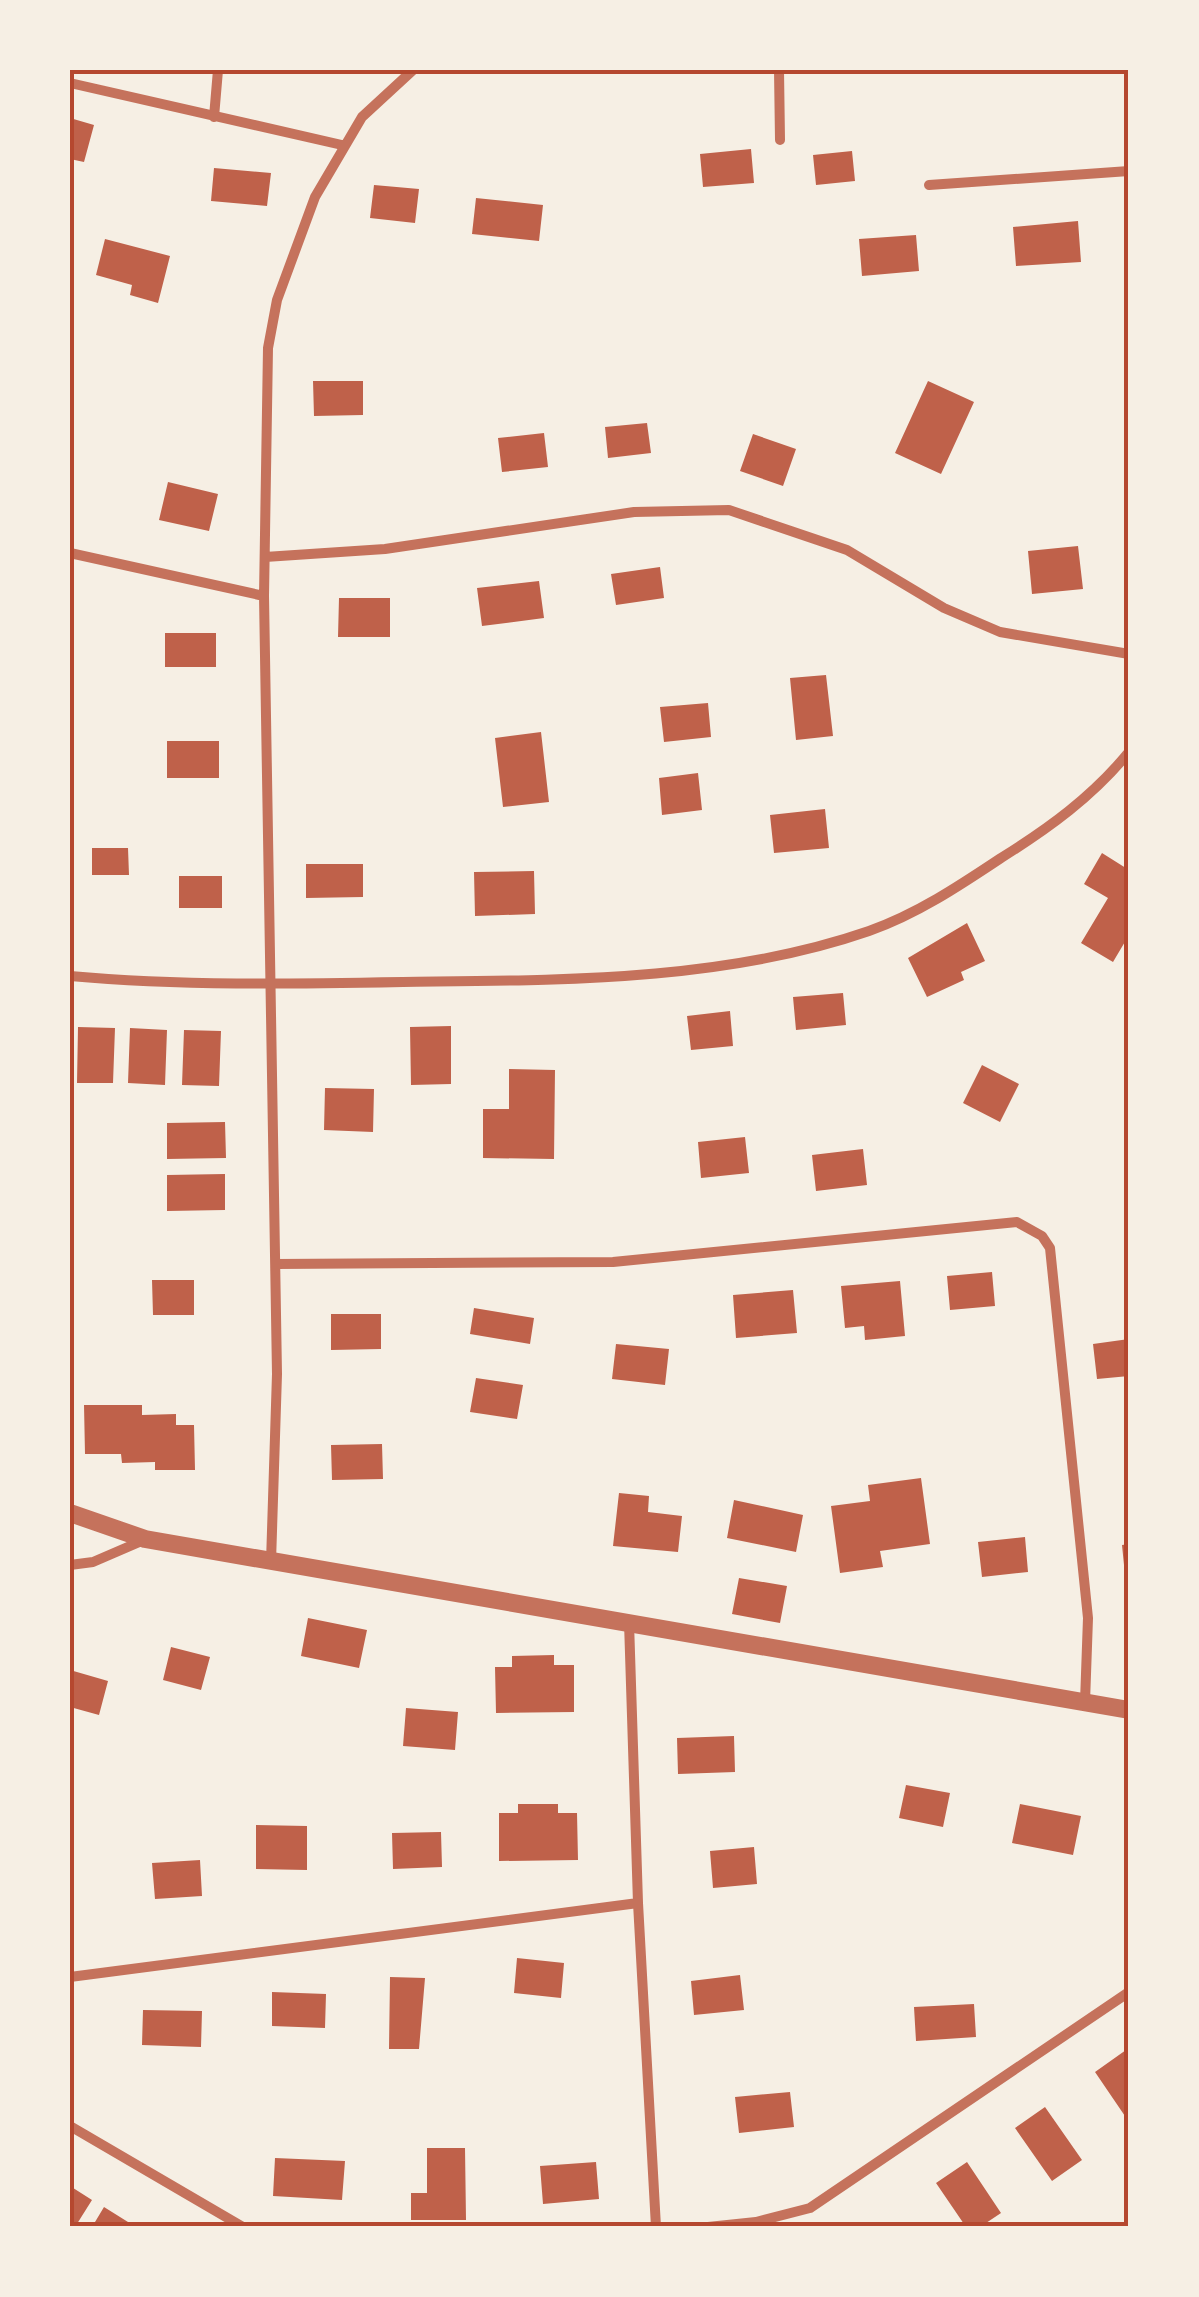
<svg xmlns="http://www.w3.org/2000/svg" width="1199" height="2297" font-family="'DM Sans',sans-serif">
	<style>
		.building { fill: #bf614a }
		.lines { fill: none; stroke-linecap: round; stroke-linejoin: round }
		.minor { stroke: #c5725c; stroke-width: 10 }
		.tertiary { stroke: #c5725c; stroke-width: 18 }
		.neatline { fill: none; stroke: #b5482f; stroke-width: 4 }
	</style>
	<rect width="100%" height="100%" fill="#f6efe4"/>
	<path class="building" d="M70,118L94,125L84,162L70,159Z
		M751,149L754,183L703,187L700,154Z
		M852,151L855,181L816,185L813,155Z
		M214,168L271,173L267,206L211,201Z
		M374,185L419,189L415,223L370,218Z
		M476,198L543,205L539,241L472,234Z
		M1078,221L1081,262L1016,266L1013,227Z
		M916,235L919,271L862,276L859,239Z
		M105,239L170,256L158,303L130,295L132,285L96,275Z
		M313,381H363V415L314,416Z
		M928,381L974,402L941,474L895,453Z
		M647,423L651,453L608,458L605,427Z
		M544,433L548,467L502,472L498,438Z
		M753,434L796,449L783,486L740,471Z
		M168,482L218,494L209,531L159,520Z
		M1078,546L1083,589L1032,594L1028,551Z
		M660,567L664,598L616,605L611,574Z
		M539,581L544,618L482,626L477,588Z
		M339,598H390V637H338Z
		M165,633H216V667H165Z
		M826,675L833,736L796,740L790,678Z
		M708,703L711,737L664,742L660,707Z
		M541,732L549,802L503,807L495,738Z
		M167,741H219V778H167Z
		M698,773L702,810L662,815L659,778Z
		M825,809L829,848L774,853L770,815Z
		M92,848H128L129,875H92Z
		M1102,853L1129,870V935L1113,962L1081,943L1108,898L1084,884Z
		M306,864H363V897L306,898Z
		M534,871L535,914L475,916L474,872Z
		M179,876H222V908H179Z
		M967,923L985,961L961,972L964,980L927,997L908,958Z
		M843,993L846,1025L796,1030L793,997Z
		M730,1011L733,1046L691,1050L687,1016Z
		M451,1026V1084L411,1085L410,1027Z
		M78,1027L115,1028L113,1083H77Z
		M130,1028L167,1030L165,1085L128,1083Z
		M184,1030L221,1031L219,1086L182,1085Z
		M982,1065L1019,1084L1000,1122L963,1103Z
		M509,1069L555,1070L554,1159L483,1158V1109H509Z
		M325,1088L374,1089L373,1132L324,1130Z
		M225,1122L226,1158L167,1159V1123Z
		M745,1137L749,1173L701,1178L698,1142Z
		M863,1149L867,1185L816,1191L812,1155Z
		M225,1174V1210L167,1211V1175Z
		M992,1272L995,1306L950,1310L947,1276Z
		M152,1280H194V1315H153Z
		M900,1281L905,1336L865,1340L864,1326L845,1328L841,1286Z
		M793,1290L797,1333L736,1338L733,1295Z
		M474,1308L534,1318L530,1344L470,1334Z
		M331,1314H381V1349L331,1350Z
		M1129,1339V1376L1097,1379L1093,1344Z
		M616,1344L669,1349L665,1385L612,1379Z
		M476,1378L523,1385L517,1419L470,1412Z
		M84,1405H142V1415L176,1414V1425H194L195,1470H155V1462L122,1463L121,1454H85Z
		M382,1444L383,1479L332,1480L331,1445Z
		M921,1478L930,1544L880,1551L883,1567L840,1573L831,1506L870,1501L868,1485Z
		M619,1493L649,1496L648,1512L682,1516L678,1552L613,1546Z
		M734,1500L803,1515L796,1552L727,1538Z
		M1025,1537L1028,1572L982,1577L978,1542Z
		M1129,1544V1585H1126L1122,1545Z
		M739,1578L787,1586L780,1623L732,1614Z
		M308,1618L367,1630L359,1668L301,1656Z
		M171,1647L210,1657L201,1690L163,1680Z
		M554,1655V1665H574V1712L496,1713L495,1667H512V1656Z
		M70,1670L108,1681L99,1715L70,1707Z
		M406,1708L458,1712L455,1750L403,1746Z
		M734,1736L735,1772L678,1774L677,1738Z
		M906,1785L950,1793L943,1827L899,1818Z
		M518,1804H558V1813H577L578,1860L499,1861V1813H518Z
		M1020,1804L1081,1816L1073,1855L1012,1843Z
		M256,1825L307,1826V1870L256,1869Z
		M441,1832L442,1867L393,1869L392,1833Z
		M754,1847L757,1884L713,1888L710,1851Z
		M200,1860L202,1896L155,1899L152,1863Z
		M517,1958L564,1963L561,1998L514,1993Z
		M740,1975L744,2010L694,2015L691,1981Z
		M390,1977L425,1978L419,2049H389Z
		M272,1992L326,1994L325,2028L272,2026Z
		M974,2004L976,2037L916,2041L914,2007Z
		M143,2010L202,2011L201,2047L142,2045Z
		M1126,2050L1129,2055V2122L1095,2072Z
		M790,2092L794,2127L739,2133L735,2097Z
		M1045,2107L1082,2160L1052,2181L1015,2128Z
		M427,2148H465L466,2220H411V2193H427Z
		M275,2158L345,2161L342,2200L273,2196Z
		M596,2162L599,2199L543,2204L540,2166Z
		M967,2162L1001,2213L980,2227H966L936,2183Z
		M70,2186L92,2200L75,2227H70Z
		M104,2207L136,2227H92Z"/>
	<g class="lines">
		<path class="minor" d="M779,70L780,140
			M70,83L342,145
			M214,117L218,70
			M929,185L1129,171
			M70,553L264,596
			M265,557L385,549L634,512L729,510L847,550L944,608L1000,632L1129,654
			M70,976C181,986 292,984 403,982C557,980 722,982 869,931C917,914 959,886 1001,858C1049,828 1092,797 1129,752
			M276,1264L613,1262L1017,1222L1042,1236L1050,1248L1088,1618L1085,1702
			M271,1562L277,1374L264,596L268,348L277,300L315,197L362,117L413,70
			M70,1565L93,1562L144,1540
			M629,1622L638,1903L656,2227
			M70,1977L638,1903
			M70,2126L243,2227
			M708,2227L756,2222L810,2208L1129,1992"/>
		<path class="tertiary" d="M70,1513L145,1539L1129,1710"/>
	</g>
	<rect width="1199" height="2297" fill="none" stroke="#f6efe4" stroke-width="145"/>
	<rect x="72" y="72" width="1054" height="2152" class="neatline"/>
</svg>
